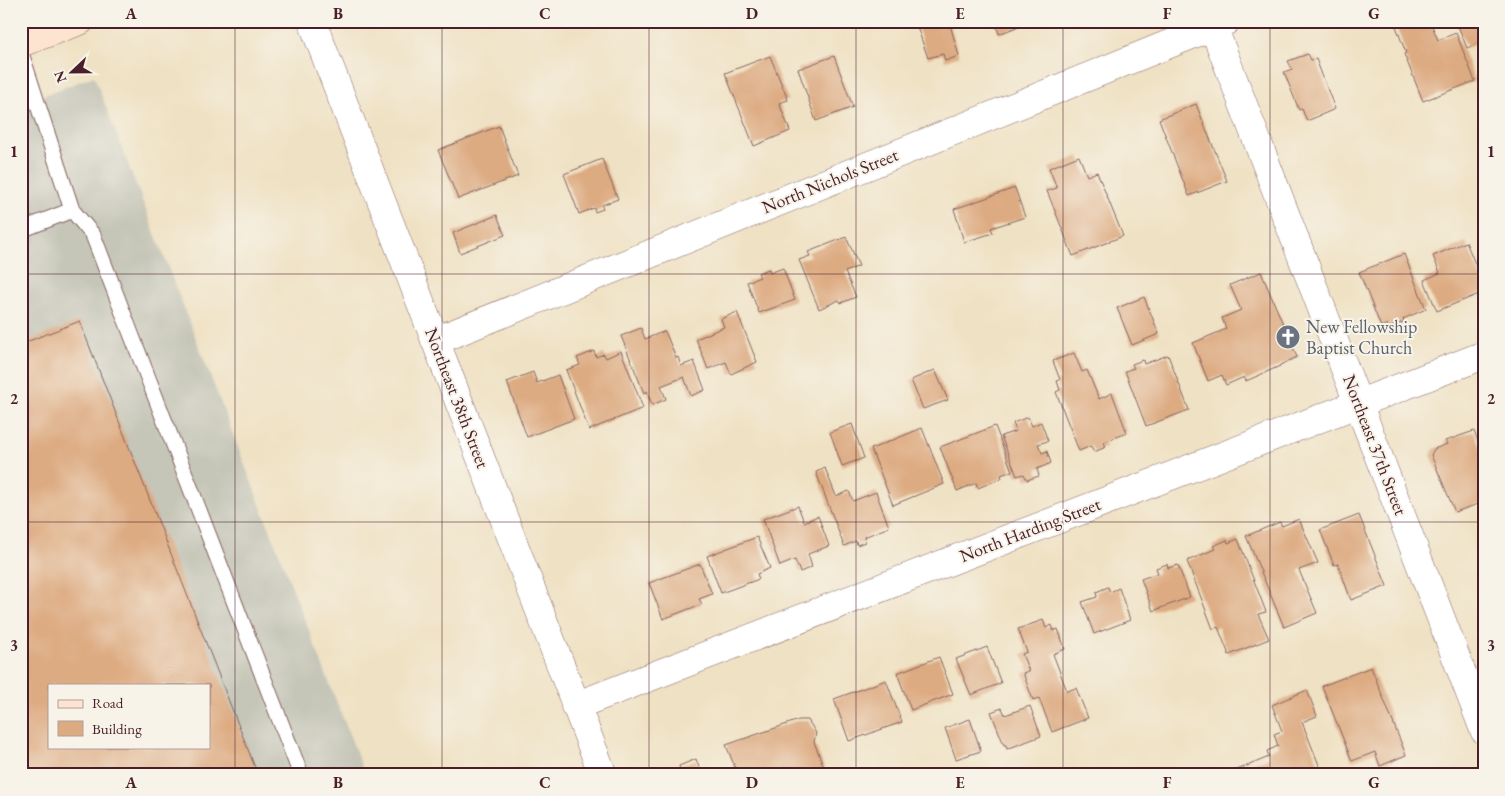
<svg xmlns="http://www.w3.org/2000/svg" width="1505" height="796" font-family="'EB Garamond',serif">
	<style>
		.industrial { fill: #c5c5b8; fill-rule: evenodd }
		.building { fill: #ddab82; fill-rule: evenodd }
		.lines { fill: none; stroke-linecap: round; stroke-linejoin: round }
		.service-casing { stroke: #846360; stroke-width: 17 }
		.minor-casing { stroke: #846360; stroke-width: 29 }
		.secondary-casing { stroke: #846360; stroke-width: 29 }
		.service { stroke: #fff; stroke-width: 15 }
		.minor { stroke: #fff; stroke-width: 28 }
		.secondary { stroke: #fde4d1; stroke-width: 28 }
		.grid { fill: none; stroke: #4a1f2b; stroke-width: 1; stroke-opacity: 0.55 }
		.labels { text-anchor: middle; stroke-width: 4; stroke-linejoin: round; paint-order: stroke }
		.street-label { font-size: 18px; fill: #4a1f2b; stroke: #f7f3e8 }
		.worship-label { font-size: 18px; fill: #5b616d; stroke: #f7f3e8; text-anchor: start }
		.neatline { fill: none; stroke: #4a1f2b; stroke-width: 2 }
		.grid-label { font-size: 16px; text-anchor: middle; font-weight: bold; fill: #4a1f2b }
	</style>
	<rect width="100%" height="100%" fill="#f7f3e8"/>
	<filter id="ink" filterUnits="userSpaceOnUse"><feTurbulence type="fractalNoise" baseFrequency=".02" numOctaves="2"/><feDisplacementMap in="SourceGraphic" scale="10" xChannelSelector="R" yChannelSelector="G"/><feConvolveMatrix kernelMatrix="1 2 1 2 8 2 1 2 1" color-interpolation-filters="sRGB"/></filter>
	<filter id="wash" filterUnits="userSpaceOnUse"><feTurbulence type="fractalNoise" baseFrequency=".0096" numOctaves="4" result="noise"/><feDisplacementMap in="SourceGraphic" scale="20" xChannelSelector="R" yChannelSelector="G"/><feGaussianBlur stdDeviation="1.12" result="paint"/><feColorMatrix in="noise" values="0 0 0 0 0 0 0 0 0 0 0 0 0 0 0 0 0 1.4 0 .05"/><feComposite in="paint" operator="in"/></filter>
	<g filter="url(#wash)">
		<rect width="100%" height="100%" fill="#efe1c3"/>
		<path class="industrial" d="M94,76L365,775H21V104ZM49,685H209V747H49Z"/>
		<g id="blocks">
			<path class="building" d="M915,21H949L959,56L945,61L943,54L928,58Z
				M995,21H1032L999,34Z
				M1394,21H1430L1438,40L1456,33L1475,81L1423,101L1404,54L1406,53Z
				M1456,21H1484V43L1479,45V43L1467,48Z
				M1308,54L1311,60L1316,59L1335,109L1307,121L1302,109L1299,110L1284,72L1292,69L1288,61Z
				M770,56L788,100L779,103L790,131L754,146L725,73Z
				M834,56L853,107L816,121L798,69Z
				M1196,104L1227,181L1189,196L1159,119Z
				M499,126L518,176L458,199L438,150Z
				M1079,156L1087,176L1097,172L1123,236L1073,256L1047,191L1057,188L1049,168Z
				M602,159L618,199L602,205L603,209L595,212L594,208L579,214L564,174Z
				M1015,188L1025,217L991,228L993,233L964,242L954,209Z
				M497,215L505,235L460,253L453,233Z
				M846,237L859,266L845,272L856,297L841,303L839,300L819,309L799,260L810,256L808,252Z
				M1466,242L1484,285V292L1437,311L1424,280L1440,273L1433,256Z
				M1404,254L1426,309L1403,319L1404,322L1389,328L1387,324L1381,327L1359,272Z
				M783,268L795,300L759,313L747,282L760,277L758,273L769,269L770,273Z
				M1261,272L1297,357L1280,365V366L1246,381L1244,377L1226,385L1222,375L1208,381L1193,343L1226,329L1222,318L1241,310L1230,285Z
				M1144,297L1159,334L1132,345L1117,308Z
				M737,312L757,362L731,374L726,362L708,369L696,339L724,327L721,319Z
				M80,321L85,335L258,775H21V344ZM49,685H209V747H49Z
				M641,328L645,339L665,331L676,358L678,357L681,366L694,361L705,390L691,396L684,377L661,386L666,399L652,405L647,391L644,393L621,336Z
				M594,351L596,357L604,354L606,358L621,351L643,408L589,430L566,370L580,365L577,358Z
				M1074,353L1082,372L1087,370L1099,399L1112,393L1127,433L1104,442L1106,447L1094,452L1091,446L1079,451L1056,392L1060,390L1057,381L1060,380L1053,361Z
				M1168,355L1189,410L1146,426L1125,371L1134,368L1132,364L1143,360L1144,364Z
				M935,370L948,400L923,409L911,380Z
				M533,372L537,383L558,375L574,419L527,437L507,382Z
				M1028,417L1032,426L1041,422L1048,441L1038,444L1042,453L1047,451L1051,463L1037,469L1039,476L1027,480L1024,474L1017,476L1001,436L1016,431L1013,423Z
				M852,424L864,458L842,466L830,432Z
				M995,426L1012,471L1001,475L1002,478L978,488L976,483L957,491L940,447Z
				M922,428L944,484L893,505L871,449Z
				M1474,431L1484,457V502L1455,512L1431,455L1434,449L1447,444L1445,441Z
				M825,468L836,496L849,491L853,501L876,492L889,527L864,537L865,542L857,545L856,541L844,546L816,472Z
				M798,506L804,522L818,516L829,546L808,554L812,567L800,572L795,560L780,566L763,519Z
				M1359,515L1387,586L1351,600L1338,564L1334,565L1320,530Z
				M1299,519L1318,563L1299,570L1317,613L1284,627L1246,536L1280,522L1282,526Z
				M757,537L770,568L757,574L759,579L721,593L707,556Z
				M1238,539L1266,612L1258,614L1269,639L1229,655L1218,627L1213,629L1187,561L1215,549L1213,546L1227,540L1228,543Z
				M700,564L712,594L699,599L702,604L663,619L649,583Z
				M1167,564L1168,568L1178,565L1190,597L1153,611L1141,579L1158,573L1156,568Z
				M1108,587L1110,592L1119,588L1130,620L1094,634L1082,602L1097,597L1096,592Z
				M1043,620L1046,628L1052,625L1053,631L1058,629L1065,649L1053,654L1067,691L1076,688L1088,718L1052,732L1039,698L1033,700L1023,673L1029,671L1022,654L1027,652L1018,629Z
				M987,647L1001,683L971,695L956,659Z
				M939,657L953,694L911,710L897,673Z
				M1371,667L1406,755L1380,766L1375,752L1352,761L1322,686Z
				M886,680L902,722L849,741L834,699Z
				M1307,690L1317,716L1302,722L1323,775H1233L1232,772L1269,757L1267,751L1278,746L1274,734L1282,731L1272,705Z
				M1030,706L1041,736L1007,749L1006,745H1004L991,712L1002,708L1005,715Z
				M970,719L981,751L956,759L945,728Z
				M799,720H808L816,733L814,742L827,775H738L726,745Z
				M696,759L702,775H677L681,773L679,766Z"/>
		</g>
	</g>
	<g filter="url(#ink)">
		<use href="#blocks" fill-opacity="0" stroke="#846360" stroke-width="1"/>
		<g class="lines">
			<defs>
				<path id="service" d="M21,53L72,210
					M21,230L72,210L93,235L301,775"/>
				<path id="minor" d="M312,21L603,775
					M1211,21L1484,730
					M435,341L1226,21
					M575,706L1484,355"/>
				<path id="secondary" d="M21,43L80,21"/>
			</defs>
			<use href="#service" class="service-casing"/>
			<use href="#minor" class="minor-casing"/>
			<use href="#secondary" class="secondary-casing"/>
			<use href="#service" class="service"/>
			<use href="#minor" class="minor"/>
			<use href="#secondary" class="secondary"/>
		</g>
	</g>
	<path class="grid" d="M235,21V775M442,21V775M649,21V775M856,21V775M1063,21V775M1270,21V775M21,274H1484M21,522H1484"/>
	<defs>
		<symbol id="church-disc" viewBox="-11 -11 22 22"><circle r="9.5" fill="#6b7280" stroke="#f7f3e8"/><path d="M-1.2-6h2.4v3.5h3.3v2.4h-3.3V6h-2.4V-.1h-3.3v-2.4h3.3Z" fill="#fff"/></symbol>
	</defs>
	<g fill-rule="evenodd">
		<use href="#church-disc" x="1274" y="323" width="28" height="28"/>
	</g>
	<g class="labels">
		<g class="street-label">
			<text transform="translate(830 181) rotate(-22)" y="6">North Nichols Street</text>
			<text transform="translate(457 398) rotate(69)" y="6">Northeast 38th Street</text>
			<text transform="translate(1375 445) rotate(69)" y="6">Northeast 37th Street</text>
			<text transform="translate(1030 530) rotate(-21)" y="6">North Harding Street</text>
		</g>
		<g class="worship-label">
			<text x="1306" y="333">New Fellowship<tspan x="1306" dy="21">Baptist Church</tspan></text>
		</g>
	</g>
	<rect width="1505" height="796" fill="none" stroke="#f7f3e8" stroke-width="55"/>
	<rect x="48" y="684" width="162" height="65" fill="#f7f3e8" stroke="#b29e9c"/>
	<rect x="58" y="700" width="25" height="8" fill="#fde4d1" stroke="#b29e9c"/>
	<text x="92" y="708" font-size="15" fill="#4a1f2b">Road</text>
	<rect x="58" y="721" width="25" height="15" fill="#ddab82" stroke="#b29e9c"/>
	<text x="92" y="734" font-size="15" fill="#4a1f2b">Building</text>
	<g transform="translate(72 72) rotate(248)" stroke="#f7f3e8" stroke-width="4" paint-order="stroke">
	<path d="M0-4L9 19L0 12L-9 19Z" fill="#4a1f2b"/>
	<text y="-8" font-size="14" font-weight="bold" text-anchor="middle" fill="#4a1f2b">N</text>
	</g>
	<rect x="28" y="28" width="1450" height="740" class="neatline"/>
	<g class="grid-label">
		<text x="131" y="19">A</text>
		<text x="338" y="19">B</text>
		<text x="545" y="19">C</text>
		<text x="752" y="19">D</text>
		<text x="960" y="19">E</text>
		<text x="1167" y="19">F</text>
		<text x="1374" y="19">G</text>
		<text x="14" y="157">1</text>
		<text x="1491" y="157">1</text>
		<text x="14" y="404">2</text>
		<text x="1491" y="404">2</text>
		<text x="14" y="651">3</text>
		<text x="1491" y="651">3</text>
		<text x="131" y="788">A</text>
		<text x="338" y="788">B</text>
		<text x="545" y="788">C</text>
		<text x="752" y="788">D</text>
		<text x="960" y="788">E</text>
		<text x="1167" y="788">F</text>
		<text x="1374" y="788">G</text>
	</g>
</svg>
